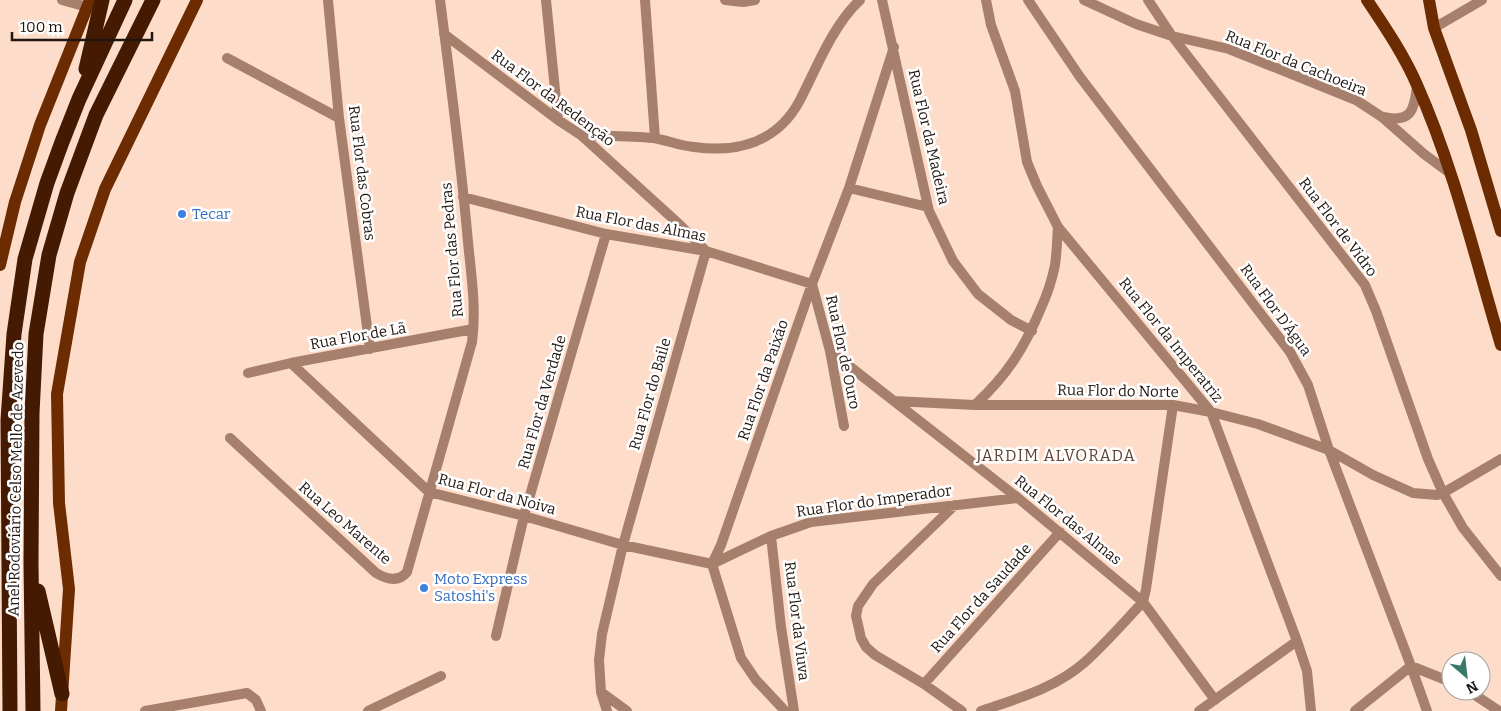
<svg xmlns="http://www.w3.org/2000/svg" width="1501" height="711" font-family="Bitter,serif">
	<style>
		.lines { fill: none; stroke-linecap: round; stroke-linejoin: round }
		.minor { stroke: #a7806d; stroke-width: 10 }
		.major { stroke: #6c2b00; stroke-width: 12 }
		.highway { stroke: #451a02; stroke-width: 15 }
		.shop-dot { fill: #3f7fe0; stroke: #fff; stroke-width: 2 }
		.labels { text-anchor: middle; stroke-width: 5; stroke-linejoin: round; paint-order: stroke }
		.street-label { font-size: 15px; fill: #21150f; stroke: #fff }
		.shop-label { font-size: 15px; fill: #366cbe; stroke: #fff; text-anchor: start }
		.neighbourhood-label { font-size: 16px; letter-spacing: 1px; fill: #5f4435; stroke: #fff }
	</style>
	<rect width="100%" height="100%" fill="#fedcca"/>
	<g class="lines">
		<path class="minor" d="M62,0L87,7
			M328,0L339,118L370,349
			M546,0L558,120
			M645,0L655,138
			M725,0L743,2L755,0
			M882,0L929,211L953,261L978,294L1011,320L1032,331
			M986,0L991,25L1015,91L1027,162L1037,186L1058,227L1211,412L1297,641L1307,671L1311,711
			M1028,0L1080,77L1290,352L1308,385L1329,450L1411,666L1427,711
			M1084,0L1136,24L1172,36L1229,49L1356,100L1382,117L1424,154L1451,174
			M1148,0L1172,36L1365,285L1376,311L1428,459L1443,493L1463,528L1501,576
			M1434,28L1482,0
			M444,34L558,120L581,135L680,225L706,251L623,545L602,634L599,660L601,692L607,711
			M227,58L339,118
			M1383,117C1411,123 1414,111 1417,86
			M581,135C605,136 629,136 653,138C667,140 680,146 694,147C738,153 778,142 800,100C817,67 833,25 860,0
			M849,188L928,207
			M463,197L606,234L706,251L812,284L830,351L844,426
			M830,351L1018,498L1143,602L1215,700
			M291,363L429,492L524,516L623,545L712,564
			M248,373L291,363L473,329
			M894,401L975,405H1173L1211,412L1258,424L1329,450L1373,475L1413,493L1437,495L1443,493L1501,459
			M975,405C1007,375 1024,349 1041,308C1047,295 1052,280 1055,265C1057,252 1057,239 1058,227
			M230,438L376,573C386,579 398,583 407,572L472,342C477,305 470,268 467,231C460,154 450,77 440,0
			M955,505L873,584L858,606L856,616L861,638L866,647L875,655L924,684L962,711
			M771,536L781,627L794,711
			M712,564L771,536L811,522L1018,498
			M496,636L524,516L606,234
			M924,684L1060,532
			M1469,691L1499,711
			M601,692L627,711
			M145,711L247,693L256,700L261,711
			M368,711L441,676
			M785,711L756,680L741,658L712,564L721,545L812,284L849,188L894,47
			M981,711C1016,699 1056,688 1085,662C1105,644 1124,622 1143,602L1146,589L1173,405
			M1199,711L1297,641
			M1355,711L1411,666L1451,682"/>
		<path class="major" d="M1367,0C1385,27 1404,55 1417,85C1454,168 1475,258 1501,345
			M1429,0L1434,28L1471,130L1501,231
			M0,265L15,202L40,125L90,0
			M61,711L69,589L59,503L57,394L80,262L105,189L197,0"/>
		<path class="highway" d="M86,69L102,0
			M38,591L62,694
			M10,711L8,420L14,334L25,259L47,183L62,142L79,99L125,0
			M33,711L31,563L32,413L36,334L49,255L67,193L96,115L153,0"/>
	</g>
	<g class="shop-dot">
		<circle cx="182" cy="214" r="5"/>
		<circle cx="424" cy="588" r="5"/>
	</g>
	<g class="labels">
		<g class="street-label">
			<text transform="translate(1296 63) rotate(22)" y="5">Rua Flor da Cachoeira</text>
			<text transform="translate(553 98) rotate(37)" y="5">Rua Flor da Redenção</text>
			<text transform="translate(929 137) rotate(77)" y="5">Rua Flor da Madeira</text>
			<text transform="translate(362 173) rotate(83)" y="5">Rua Flor das Cobras</text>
			<text transform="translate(641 224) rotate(11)" y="5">Rua Flor das Almas</text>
			<text transform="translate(1338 227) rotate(53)" y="5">Rua Flor de Vidro</text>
			<text transform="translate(452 250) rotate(-95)" y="5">Rua Flor das Pedras</text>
			<text transform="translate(1276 310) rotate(54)" y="5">Rua Flor D'Água</text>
			<text transform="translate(358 336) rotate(-10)" y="5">Rua Flor de Lã</text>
			<text transform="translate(1171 340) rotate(51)" y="5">Rua Flor da Imperatriz</text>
			<text transform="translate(843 352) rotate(78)" y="5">Rua Flor de Ouro</text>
			<text transform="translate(763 380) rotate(-71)" y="5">Rua Flor da Paixão</text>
			<text transform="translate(1118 391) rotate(1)" y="5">Rua Flor do Norte</text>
			<text transform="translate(650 394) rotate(-74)" y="5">Rua Flor do Baile</text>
			<text transform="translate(542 402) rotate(-74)" y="5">Rua Flor da Verdade</text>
			<text transform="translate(16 479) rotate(-89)" y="5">Anel Rodoviário Celso Mello de Azevedo</text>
			<text transform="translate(497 494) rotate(15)" y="5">Rua Flor da Noiva</text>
			<text transform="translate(874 501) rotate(-8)" y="5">Rua Flor do Imperador</text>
			<text transform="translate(1068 520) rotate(39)" y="5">Rua Flor das Almas</text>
			<text transform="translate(345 523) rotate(41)" y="5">Rua Leo Marente</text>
			<text transform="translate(981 598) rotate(-48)" y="5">Rua Flor da Saudade</text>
			<text transform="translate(797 621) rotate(83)" y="5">Rua Flor da Viuva</text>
		</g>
		<g class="shop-label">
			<text x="192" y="219">Tecar</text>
			<text x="434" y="584">Moto Express<tspan x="434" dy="17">Satoshi's</tspan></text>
		</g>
		<g class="neighbourhood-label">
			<text x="1056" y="461">JARDIM ALVORADA</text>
		</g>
	</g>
	<g transform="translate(1466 676) rotate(152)"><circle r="24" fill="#ffffff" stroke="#a6a19f"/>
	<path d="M0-4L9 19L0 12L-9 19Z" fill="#38796a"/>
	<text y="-8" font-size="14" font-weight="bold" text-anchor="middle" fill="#21150f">N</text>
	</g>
	<path d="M12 32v8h140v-8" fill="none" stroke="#21150f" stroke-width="2.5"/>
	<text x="20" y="32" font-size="15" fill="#21150f" stroke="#ffffff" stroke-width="4" paint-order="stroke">100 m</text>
</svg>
